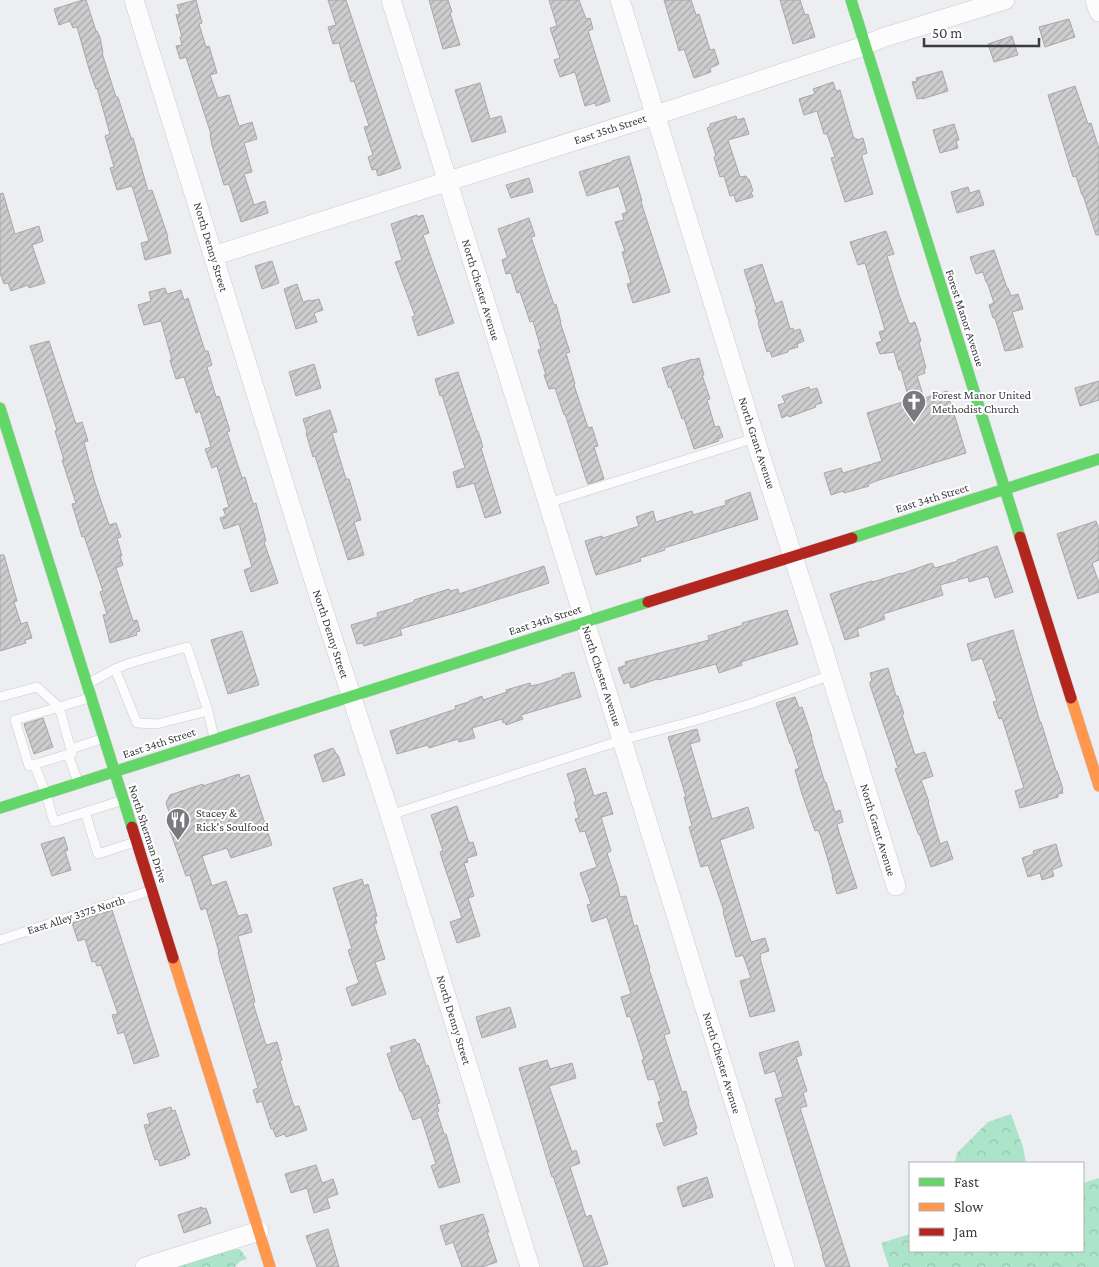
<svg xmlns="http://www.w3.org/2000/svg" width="1099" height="1267" font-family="'Crimson Pro',serif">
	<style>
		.forest { fill: url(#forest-crowns) }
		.building { fill: url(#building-hatch); stroke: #a8a7a8 }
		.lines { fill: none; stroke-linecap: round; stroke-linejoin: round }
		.lane-casing { stroke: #cacbcf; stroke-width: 10 }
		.street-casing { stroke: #cacbcf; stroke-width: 20 }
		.fast-casing { stroke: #cacbcf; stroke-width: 12 }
		.slow-casing { stroke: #cacbcf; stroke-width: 12 }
		.jam-casing { stroke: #cacbcf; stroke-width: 12 }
		.lane { stroke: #fcfcfd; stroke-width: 9 }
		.street { stroke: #fcfcfd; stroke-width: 19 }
		.fast { stroke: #63d668; stroke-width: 11 }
		.slow { stroke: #ff974d; stroke-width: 11 }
		.jam { stroke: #b3261e; stroke-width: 11 }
		.labels { text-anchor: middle; stroke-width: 4; stroke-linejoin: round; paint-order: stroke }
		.street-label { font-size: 12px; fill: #3b3c3f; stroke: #fff }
		.poi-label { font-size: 12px; fill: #3b3c3f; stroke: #fff; text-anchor: start }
	</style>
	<defs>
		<pattern id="forest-crowns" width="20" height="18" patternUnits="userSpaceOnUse" patternTransform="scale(1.25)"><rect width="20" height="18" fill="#ace4ca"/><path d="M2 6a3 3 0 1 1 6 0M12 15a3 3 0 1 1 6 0" fill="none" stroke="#95c4af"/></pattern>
		<pattern id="building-hatch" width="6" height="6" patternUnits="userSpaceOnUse" patternTransform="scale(1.25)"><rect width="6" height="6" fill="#cecdce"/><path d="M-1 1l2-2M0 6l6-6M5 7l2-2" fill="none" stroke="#a8a8a9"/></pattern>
	</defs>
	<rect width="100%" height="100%" fill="#edeef2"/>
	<path class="forest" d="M1011,1114L1023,1147L1026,1163H955L957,1153L988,1122Z
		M1099,1178V1267H889L881,1243L910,1234V1251H1083V1183Z
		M240,1249L247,1259L240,1261L235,1267H169L217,1251Z"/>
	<path class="building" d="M83,0H86L96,31H97L100,37L103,53H102L116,97H118L131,138H133L148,191L152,190L168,237H167L171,253L145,260L141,243L149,241L132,186L117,190L110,168L114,167L105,136L110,134L97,88L96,89L89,69L77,27L73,28L70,21L59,25L54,9Z
		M196,0L202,23L199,24L206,47L209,46L217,73L210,75L218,98L229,95L239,126L252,122L257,139L244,143L252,172L244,174L254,205L265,201L268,213L241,222L229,184L224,185L212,145L210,134H211L186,57L180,59L176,46L182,45L180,37H182L176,15L180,14L177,5Z
		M328,0H346L401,168L378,176L376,169L372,170L368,157L373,155L364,127L369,126L354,81L351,82L339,43L333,44L328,27L336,25Z
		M429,0H448L452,12L450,13L460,45L443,49Z
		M549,0H579L586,19L590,18L593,29L588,31L610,101L596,106L595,103L585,106L575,72L560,77L554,60L560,58L550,28L557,26Z
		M664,0H691L696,15L699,14L710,50L714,49L719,64L710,68L711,72L694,78L684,49L679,51Z
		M780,0H800L805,15L808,14L815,37L793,44Z
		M1069,19L1075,37L1045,47L1039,27Z
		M1012,36L1018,55L994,62L988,44Z
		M942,71L948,91L922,99V98L917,99L912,82L917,81L916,78Z
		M833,82L836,91L840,90L854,139L856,138L857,140L863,138L867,153L862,155V157L873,194L845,202L831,158L835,157L827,134H824L817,111L804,115L799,99L815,94L813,89Z
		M480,83L490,119L501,116L506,132L472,142L455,90Z
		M1075,86L1088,124L1091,123L1099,149V235H1096L1083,195H1082L1076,176L1073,177L1048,95Z
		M736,116L737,120L744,118L749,134L728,140L740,177L746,176L748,180L749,179L753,191L751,192L753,197L736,202L734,195L730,196L724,176L720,177L714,157L716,156L707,128L710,127V124Z
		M954,124L959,140L956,141L958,148L940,153L933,130Z
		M629,156L642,201L641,202L670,292L633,303L627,284L631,283L622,252L625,251L615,222L624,220L622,214L627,212L619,186L587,196L579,172L612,162V161Z
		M529,178L533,192L511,198L506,185Z
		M968,187L970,193L979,190L984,205L957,213L951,192Z
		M3,193L15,234L39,226L43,241L32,245L45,283L29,288L28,285L11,291L8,283L4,284L0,273V194Z
		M417,215V217L423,215L429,233L423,235L454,323L418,336L412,317L415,316L395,262L402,260L391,224Z
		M529,218L535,236L531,237L554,305L556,304L561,322H560L570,352L566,353L575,384L574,385L588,428L592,427L598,446L594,447L604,479L588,484L586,479L565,414L564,415L555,388L549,389L544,375H546L538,350L541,349L533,321L530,322L520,292L517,293L511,273L506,274L502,260L507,258V256L498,229Z
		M886,231L894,254L887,256L899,295L909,323L910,324L915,322L921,341L919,342L926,368L924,369L925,373L917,376L924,398L947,391L966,453L879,480L868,484L869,486L844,493L843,491L831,495L824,473L841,468L843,473L882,461L867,413L909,400L901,370H899L894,352L880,354L876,343L882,341L879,332L885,330L865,263L858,265L850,242Z
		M994,250L1007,288H1008L1011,296L1018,294L1023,309L1012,312L1023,347L1012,350L1005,351L995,318H993L989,305L994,303L987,282H986L983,272L976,274L970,257Z
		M272,261L279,283L262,289L255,266Z
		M762,264L775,304L782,301L790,329L793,328L794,331L800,329L804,341L797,344L798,347L788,350V352L772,357L770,351L767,352L758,323L759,322L755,310H757L744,270Z
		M297,284L303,302L310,300L311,301L319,299L323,310L314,313L317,322L296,329L284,289Z
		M165,288L167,294L181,290L184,300L188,298L205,351H208L212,365L207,367L216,397L219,396L230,431L227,432L242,478L245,477L253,504L256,503L266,541L264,542L278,583L251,592L244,570L252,567L239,524L224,529L220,518L226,516L223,509L229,507L217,466L212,468L205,449L211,447L200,411L196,413L184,377L176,379L170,360H172L161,321L144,325L138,305L151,301L149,292Z
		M49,341L76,424L82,422L88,441L84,442L95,483L109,525L116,523L121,537L117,538L122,556H120L123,565L116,568L133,621L137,620L140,631L136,632L137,635L110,643L103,615L107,614L100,592L103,591L84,536L82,537L72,504L76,503L62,460H64L55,431L57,430L30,346Z
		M699,358L704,375H702L710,399L707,400L715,427L719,426L723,437L718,439L719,441L694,449L684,418L682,419L671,387L669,388L668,386L662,368L693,359V360Z
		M314,364L321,388L296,396L289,372Z
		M458,372L477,431H478L483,447L481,448L501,513L485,518L474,483L457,488L453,472L465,468L442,395L440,396L435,379Z
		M1099,381V400L1080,406L1075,388Z
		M809,387L810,390L817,388L822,403L815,405L816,407L789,417L788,415L782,418L778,405L785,403L782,396Z
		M330,410L337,432L332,433L346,479H349L361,520L354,522L364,555L348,560L315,456L313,457L306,433L307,432L303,419Z
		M750,492L758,519L664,548L665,550L640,558L641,561L596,575L585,541L602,536L603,538L639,526L636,517L653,511L656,522L692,511L693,515L726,505L725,501Z
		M1096,521L1099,530V560L1092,563L1099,583V592L1078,599L1057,534Z
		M997,546L1013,592L995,598L988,576L969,582L968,577L940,585L943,595L883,614L885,619L857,629L859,636L845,640L830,594L872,581L873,582L901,573V574L932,563L935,568L958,561L957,560Z
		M0,555H4L17,601L14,602L21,624L27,622L32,638L25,640L26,643L0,651Z
		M544,566L549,583L462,611L400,629L402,635L364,646L363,643L357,644L351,625L378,617L377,613L414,602V600L449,589L450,591L458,589L459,594Z
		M787,610L798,644L741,662L742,665L719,673L716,664L658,680L657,679L631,688L629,682L624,684L618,668L626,665L625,662L709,640L708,636L743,625L742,623Z
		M1013,630L1040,722H1041L1056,771H1057L1063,789L1062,790L1063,793L1058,794V797L1020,808L1015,791L1024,788L1002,718L999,719L993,702L997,701L982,658L972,661L967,644Z
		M242,631L259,685L228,694L211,640Z
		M888,668L896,696H898L904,714L902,715L915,755L925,752L933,776L921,780L929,802H928L940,844L947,841L953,859L931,867L920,835H919L918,833L895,769L898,768L870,685V682L872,681L870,673Z
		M574,672L581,697L521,715L523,719L506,725L505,722L503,723L502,719L472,728L475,738L459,742L458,739L429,748L428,745L397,754L390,731L456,709L455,706L469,702V701L482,696L483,700L507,692L506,690L530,683L531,686L540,684L562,677V675Z
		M795,697L799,708L802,707L812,737H811L825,783L826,782L835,812L840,810L843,822L837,824L839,832L857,888L837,894L832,877H833L821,837L818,830L815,831L802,794L795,770L799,768L791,744H790L776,703Z
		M43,718L53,747L34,754L24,724Z
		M697,729L700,741L690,744L712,819L748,807L754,828L720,840L751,942L765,938L769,951L760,954L761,957L760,958L775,1011L750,1017L740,981L751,978L743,955L736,957L723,912L724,911L708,865L701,867L689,827L692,826L684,797H686L668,737Z
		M333,748L337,755H338L345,775L323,782L314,755Z
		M585,768L594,796L606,792L613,814L601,817L611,851L607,853L618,887L620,897L626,896L634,926L637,925L650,968L649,969L670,1033L664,1035L682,1092L686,1091L689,1102H688L697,1128L695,1129L697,1134L664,1146L656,1124L664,1122L658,1102L661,1101L654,1079L648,1080L642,1060L644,1059L630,1016L627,1017L621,997L631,994L607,917L592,922L587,905L591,904L580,873L597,867L585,831L580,832L575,819L579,818L574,802L576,801L567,774Z
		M239,774L240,778L249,775L272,845L231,858L227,848L202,856L212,886L226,881L238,916L247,914L252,932L238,936L255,1002L253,1003L266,1045L277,1042L282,1060L280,1061L294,1107L299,1106L307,1130L286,1137L285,1134L276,1137L273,1129H271L262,1101L257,1103L253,1090L258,1088L220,961L218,952H219L206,908L201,910L190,875L186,876L169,828L172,821L166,803L170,795L203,784V786Z
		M457,806L469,843L473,842L477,855L467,858L468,862L464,863L474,896L468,898L480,936L457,943L450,922L462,918L442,859L440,852L443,851L431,815Z
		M64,837L68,850L65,851L71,870L52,876L41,844Z
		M1056,844L1062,866L1052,870L1054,876L1042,880L1040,873L1028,877L1022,858L1034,854L1033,851Z
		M362,879L364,886L368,884L377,916L375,917L377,923L374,924L385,959L375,962L386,994L352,1006L346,988L359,983L348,950L352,949L333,888Z
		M112,910L159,1056L134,1064L124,1032L118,1034L112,1015L118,1014L101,965L97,966L95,961L92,962L85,939L78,941L72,923Z
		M510,1007L516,1027L482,1038L476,1017Z
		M415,1039L417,1044L419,1043L426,1066L428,1065L433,1080L440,1103L437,1104L439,1111L437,1112L444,1134H446L460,1182L439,1188L431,1166L436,1164L421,1117L413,1120L402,1091H400L387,1054L392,1052L390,1047Z
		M798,1041L802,1055L796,1057L807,1091L803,1093L807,1106L800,1108L850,1267H826L822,1255H823L802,1186L775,1099L783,1097L775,1071L765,1074L759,1053Z
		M547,1060L550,1069L572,1063L576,1078L549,1086L572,1152L576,1150L580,1163L570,1167L586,1217L591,1215L608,1264L597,1267H584L553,1176L552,1177L519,1068Z
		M171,1107L172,1111L175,1110L190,1155L185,1157L186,1158L160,1166L158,1159L155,1160L144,1125L150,1124L147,1114Z
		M316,1165L322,1183L333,1179L338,1194L327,1198L330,1208L314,1213L307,1188L291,1193L285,1174Z
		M707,1177L713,1197L683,1207L677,1187Z
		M202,1207V1209L206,1208L211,1223L184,1233L178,1215Z
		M483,1214L489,1232H487L497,1262L482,1267H462L453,1242L446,1245L440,1226Z
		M328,1229L339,1267H317L306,1236Z"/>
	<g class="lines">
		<defs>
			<path id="lane" d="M548,503L755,438
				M115,669L137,723L157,724L208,711
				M89,683L115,669L130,663L187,647L208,711L214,738
				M0,697L37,687L59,707L89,698
				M59,707L72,753L29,766L15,720Z
				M71,749L101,739
				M68,754L78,782
				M34,764L46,794L54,822L120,801
				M85,812L98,854L135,842
				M390,815L622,740L697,720L753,703L831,675
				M0,940L149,891"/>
			<path id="street" d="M134,0L316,587L390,815L530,1267
				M391,0L622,740L785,1267
				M620,0L757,445L822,646L896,886
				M1095,0L1099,12
				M213,256L656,115L858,48L882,38L1005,0
				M145,1267L259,1231"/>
			<path id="fast" d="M851,0L1020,537
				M0,408L132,827
				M852,538L1099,459
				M0,808L648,602"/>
			<path id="slow" d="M1071,698L1099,786
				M173,958L270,1267"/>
			<path id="jam" d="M1020,537L1071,698
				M648,602L852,538
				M132,827L173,958"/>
		</defs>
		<use href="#lane" class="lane-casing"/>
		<use href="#street" class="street-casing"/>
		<use href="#fast" class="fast-casing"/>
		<use href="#slow" class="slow-casing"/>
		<use href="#jam" class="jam-casing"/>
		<use href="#lane" class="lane"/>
		<use href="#street" class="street"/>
		<use href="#fast" class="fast"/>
		<use href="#slow" class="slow"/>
		<use href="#jam" class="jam"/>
	</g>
	<defs>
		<symbol id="church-pin" viewBox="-11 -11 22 30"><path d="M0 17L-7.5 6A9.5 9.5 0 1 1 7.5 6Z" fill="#797a7e" stroke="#fff"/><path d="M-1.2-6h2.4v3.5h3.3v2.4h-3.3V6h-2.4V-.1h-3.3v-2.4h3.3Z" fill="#fff"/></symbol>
		<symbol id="restaurant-pin" viewBox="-11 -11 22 30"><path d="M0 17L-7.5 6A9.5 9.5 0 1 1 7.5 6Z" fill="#797a7e" stroke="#fff"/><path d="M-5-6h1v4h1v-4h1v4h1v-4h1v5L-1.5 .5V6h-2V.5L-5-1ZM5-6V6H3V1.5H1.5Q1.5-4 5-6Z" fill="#fff"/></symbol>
	</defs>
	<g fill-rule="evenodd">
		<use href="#church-pin" x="900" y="388" width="28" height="38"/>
		<use href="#restaurant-pin" x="164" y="806" width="28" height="38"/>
	</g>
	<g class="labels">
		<g class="street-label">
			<text transform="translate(610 129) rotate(-18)" y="4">East 35th Street</text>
			<text transform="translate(211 247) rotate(73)" y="4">North Denny Street</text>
			<text transform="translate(481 290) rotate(73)" y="4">North Chester Avenue</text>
			<text transform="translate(965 318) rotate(72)" y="4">Forest Manor Avenue</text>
			<text transform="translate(757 443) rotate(72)" y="4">North Grant Avenue</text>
			<text transform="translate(932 498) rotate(-17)" y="4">East 34th Street</text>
			<text transform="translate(545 620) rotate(-18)" y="4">East 34th Street</text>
			<text transform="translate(331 634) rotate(72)" y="4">North Denny Street</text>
			<text transform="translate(602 676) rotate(72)" y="4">North Chester Avenue</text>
			<text transform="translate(159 743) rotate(-18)" y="4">East 34th Street</text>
			<text transform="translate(878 830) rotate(73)" y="4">North Grant Avenue</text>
			<text transform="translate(148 834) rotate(72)" y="4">North Sherman Drive</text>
			<text transform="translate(76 915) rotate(-18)" y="4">East Alley 3375 North</text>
			<text transform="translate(454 1020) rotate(73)" y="4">North Denny Street</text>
			<text transform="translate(722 1063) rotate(73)" y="4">North Chester Avenue</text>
		</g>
		<g class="poi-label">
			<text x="932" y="399">Forest Manor United<tspan x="932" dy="14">Methodist Church</tspan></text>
			<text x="196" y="817">Stacey &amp;<tspan x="196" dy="14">Rick's Soulfood</tspan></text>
		</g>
	</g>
	<rect x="909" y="1162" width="175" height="90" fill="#ffffff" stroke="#b1b1b2"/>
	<rect x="919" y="1178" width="25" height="8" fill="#63d668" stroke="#b1b1b2"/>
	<text x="954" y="1187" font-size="15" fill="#3b3c3f">Fast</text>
	<rect x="919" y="1203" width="25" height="8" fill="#ff974d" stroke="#b1b1b2"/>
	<text x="954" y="1212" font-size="15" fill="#3b3c3f">Slow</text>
	<rect x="919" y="1228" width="25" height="8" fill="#b3261e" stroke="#b1b1b2"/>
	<text x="954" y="1237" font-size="15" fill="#3b3c3f">Jam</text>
	<path d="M924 38v8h115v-8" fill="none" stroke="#3b3c3f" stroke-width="2.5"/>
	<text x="932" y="38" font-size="15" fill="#3b3c3f" stroke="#ffffff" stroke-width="4" paint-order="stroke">50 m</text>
</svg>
